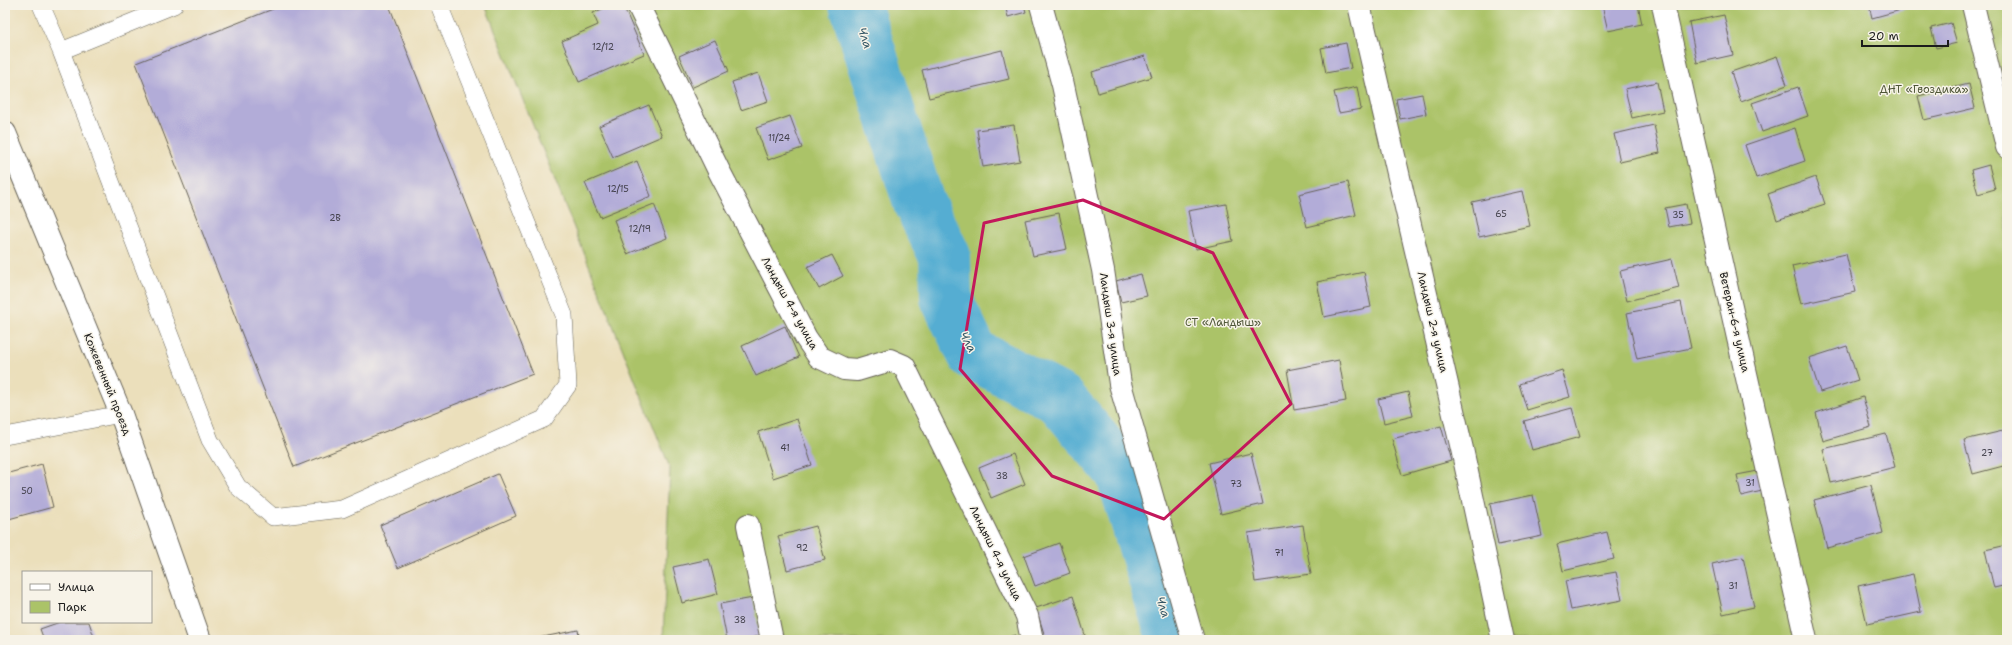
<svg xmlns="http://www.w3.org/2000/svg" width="2012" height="645" font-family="'Shantell Sans',sans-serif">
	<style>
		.green { fill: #abc368; stroke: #647042 }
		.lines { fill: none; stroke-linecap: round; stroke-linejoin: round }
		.river { stroke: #55add2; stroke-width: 52 }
		.building { fill: #b2acd8 }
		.service-casing { stroke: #646054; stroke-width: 18 }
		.minor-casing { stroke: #646054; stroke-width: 24 }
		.service { stroke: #fff; stroke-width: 17 }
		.minor { stroke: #fff; stroke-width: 22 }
		.marked { fill: none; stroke: #c2185b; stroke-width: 3; stroke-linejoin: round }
		.labels { text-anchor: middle; stroke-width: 3; stroke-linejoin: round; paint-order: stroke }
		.number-label { font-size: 9px; fill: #42404b }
		.park-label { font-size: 11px; fill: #4e5637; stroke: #f7f3e8 }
		.street-label { font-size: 11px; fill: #1c1c1c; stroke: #f7f3e8 }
		.water-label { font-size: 12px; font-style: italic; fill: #335665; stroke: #f7f3e8 }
	</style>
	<rect width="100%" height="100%" fill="#f7f3e8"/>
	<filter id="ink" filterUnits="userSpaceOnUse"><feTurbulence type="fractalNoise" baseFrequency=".025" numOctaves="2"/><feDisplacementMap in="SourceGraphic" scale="8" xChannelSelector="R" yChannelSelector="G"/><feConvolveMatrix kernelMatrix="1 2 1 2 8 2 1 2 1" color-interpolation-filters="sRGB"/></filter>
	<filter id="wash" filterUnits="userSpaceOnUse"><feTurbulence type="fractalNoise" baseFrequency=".012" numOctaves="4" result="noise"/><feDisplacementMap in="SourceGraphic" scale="16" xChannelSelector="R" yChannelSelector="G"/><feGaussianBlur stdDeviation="0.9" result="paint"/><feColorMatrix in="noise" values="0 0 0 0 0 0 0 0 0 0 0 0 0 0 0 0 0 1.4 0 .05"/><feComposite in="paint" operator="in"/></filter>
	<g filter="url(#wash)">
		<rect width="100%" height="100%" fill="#ebdfbb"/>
		<path class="green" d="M485,5H2007V640H663L670,468Z"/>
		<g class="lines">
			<path class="river" d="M855,5L919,203L945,256L946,298L973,354L1060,399L1121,472L1173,640"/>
		</g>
		<g id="blocks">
			<path class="building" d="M283,5H389L533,374L294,467L136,63Z
				M611,5H623L644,54L579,82L562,41L598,25L593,13Z
				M1005,5H1024L1026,12L1008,17Z
				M1602,5H1638L1642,24L1608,31Z
				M1869,5H1919L1872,18Z
				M1724,15L1733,55L1697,63L1689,22Z
				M1951,23L1957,43L1936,48L1931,28Z
				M715,40L729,71L693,87L679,56Z
				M1346,43L1351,68L1326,73L1321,48Z
				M1002,50L1009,79L929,98L922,70Z
				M1145,56L1152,77L1098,93L1092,72Z
				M1777,56L1787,85L1741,102L1731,72Z
				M758,73L768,101L741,110L732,82Z
				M1657,82L1663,111L1632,118L1625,89Z
				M1969,84L1975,108L1924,120L1918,96Z
				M1357,87L1361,109L1339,113L1334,92Z
				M1798,87L1808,116L1762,132L1752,103Z
				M1422,94L1426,114L1400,119L1396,99Z
				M649,105L662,136L613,157L599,126Z
				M790,116L802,148L768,160L756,128Z
				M1014,125L1020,161L983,167L977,130Z
				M1654,125L1660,153L1620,162L1614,134Z
				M1795,128L1805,161L1756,178L1745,145Z
				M637,161L651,196L600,217L585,183Z
				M1989,165L1995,189L1978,194L1971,170Z
				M1816,177L1825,204L1777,220L1768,194Z
				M1348,182L1356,215L1307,227L1299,194Z
				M1522,191L1530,226L1479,237L1472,202Z
				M654,204L667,238L627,254L614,220Z
				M1226,204L1233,241L1196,249L1188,211Z
				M1686,204L1690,223L1669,227L1665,208Z
				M1059,213L1067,249L1033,256L1025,220Z
				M1846,254L1855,292L1801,304L1792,266Z
				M832,255L843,276L819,289L807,267Z
				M1672,259L1679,288L1627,301L1620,271Z
				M1364,272L1371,307L1324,317L1317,282Z
				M1141,274L1147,296L1121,302L1116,281Z
				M1681,302L1691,348L1637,359L1627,313Z
				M785,326L799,357L756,376L742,346Z
				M1847,346L1858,380L1820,392L1809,358Z
				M1339,360L1346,401L1294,410L1287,370Z
				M1562,370L1570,397L1527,410L1519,384Z
				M1408,392L1413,416L1384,423L1378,399Z
				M1863,397L1871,427L1823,441L1816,413Z
				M1572,408L1580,437L1532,450L1524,421Z
				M797,419L812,465L773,478L758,432Z
				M1441,426L1451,461L1402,475L1392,439Z
				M2007,430V465L1973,474L1964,440Z
				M1886,434L1895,467L1831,483L1823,449Z
				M1251,453L1263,504L1221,514L1209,463Z
				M1013,454L1025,484L991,498L979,468Z
				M42,464L53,507L5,520V474Z
				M1758,471L1762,491L1741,496L1737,475Z
				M498,474L516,516L398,568L380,525Z
				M1871,485L1883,533L1827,548L1814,500Z
				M1533,495L1542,536L1498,545L1490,504Z
				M1303,525L1311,574L1255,582L1248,533Z
				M816,526L825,560L787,570L778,536Z
				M1607,532L1614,559L1563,571L1557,544Z
				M1059,543L1070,573L1035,586L1024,556Z
				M2007,545V585L1994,588L1985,550Z
				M1743,557L1754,607L1723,614L1712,564Z
				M709,559L718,594L682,603L673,567Z
				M1616,572L1622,600L1571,610L1565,581Z
				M1913,574L1921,612L1867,624L1858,586Z
				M1073,596L1085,635L1071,640H1046L1036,608Z
				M753,598L760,636L741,640H727L720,604Z
				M60,622H89L95,640H44L40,629Z
				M578,630L580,640H534L533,639Z
				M1015,635L1016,640H998Z"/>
		</g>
	</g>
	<g filter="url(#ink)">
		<use href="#blocks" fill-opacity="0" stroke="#646054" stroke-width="1"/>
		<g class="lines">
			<defs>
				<path id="service" d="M41,5L61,51L210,440L238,487L273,517L342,509L544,419L568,385L564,315L439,5
					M61,51L174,5
					M5,436L121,414"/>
				<path id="minor" d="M638,5L718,169L806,338L819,357L844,369L857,370L890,360L904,366L1027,616L1032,640
					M1041,5L1063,85L1103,270L1120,384L1193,640
					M1359,5L1462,449L1503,640
					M1663,5L1806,640
					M1973,5L2007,147
					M5,133L121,414L200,640
					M748,525L772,640"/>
			</defs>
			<use href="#service" class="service-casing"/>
			<use href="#minor" class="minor-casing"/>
			<use href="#service" class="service"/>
			<use href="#minor" class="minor"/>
		</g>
	</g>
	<path class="marked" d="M1083,200L1213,253L1291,404L1164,519L1052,476L960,369L984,223Z"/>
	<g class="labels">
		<g class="number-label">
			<text x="603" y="50">12/12</text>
			<text x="779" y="141">11/24</text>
			<text x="618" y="192">12/15</text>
			<text x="1501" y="217">65</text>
			<text x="1678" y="218">35</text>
			<text x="335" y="221">2В</text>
			<text x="640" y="232">12/19</text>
			<text x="785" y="451">41</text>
			<text x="1987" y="456">27</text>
			<text x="1002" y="479">38</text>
			<text x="1750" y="486">31</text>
			<text x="1236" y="487">73</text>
			<text x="27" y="494">50</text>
			<text x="802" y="551">92</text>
			<text x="1279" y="556">71</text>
			<text x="1733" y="589">31</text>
			<text x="740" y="623">38</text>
		</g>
		<g class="park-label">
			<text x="1924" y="93">ДНТ «Гвоздика»</text>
			<text x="1223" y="326">СТ «Ландыш»</text>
		</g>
		<g class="street-label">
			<text transform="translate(790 303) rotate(61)" y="4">Ландыш 4-я улица</text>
			<text transform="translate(1433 322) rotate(77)" y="4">Ландыш 2-я улица</text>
			<text transform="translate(1735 322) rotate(77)" y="4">Ветеран-6-я улица</text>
			<text transform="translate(1111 324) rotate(82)" y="4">Ландыш 3-я улица</text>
			<text transform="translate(108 384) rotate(68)" y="4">Кожевенный проезд</text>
			<text transform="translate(996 553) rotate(64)" y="4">Ландыш 4-я улица</text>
		</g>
		<g class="water-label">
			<text transform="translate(865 38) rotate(72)" y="4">Чла</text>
			<text transform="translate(968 342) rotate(61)" y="4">Чла</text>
			<text transform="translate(1163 607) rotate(73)" y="4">Чла</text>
		</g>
	</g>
	<rect width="2012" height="645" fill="none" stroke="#f7f3e8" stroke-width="20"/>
	<rect x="22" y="571" width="130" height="52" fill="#f7f3e8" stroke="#9f9d96"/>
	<rect x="30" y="584" width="20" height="6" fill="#ffffff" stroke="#9f9d96"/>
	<text x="58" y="591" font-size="12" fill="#1c1c1c">Улица</text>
	<rect x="30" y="601" width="20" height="12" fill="#abc368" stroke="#9f9d96"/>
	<text x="58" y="611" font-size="12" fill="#1c1c1c">Парк</text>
	<path d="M1862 40v6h86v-6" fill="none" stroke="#1c1c1c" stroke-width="2"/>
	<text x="1868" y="40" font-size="12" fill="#1c1c1c" stroke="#f7f3e8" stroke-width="3" paint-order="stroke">20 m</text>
</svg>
